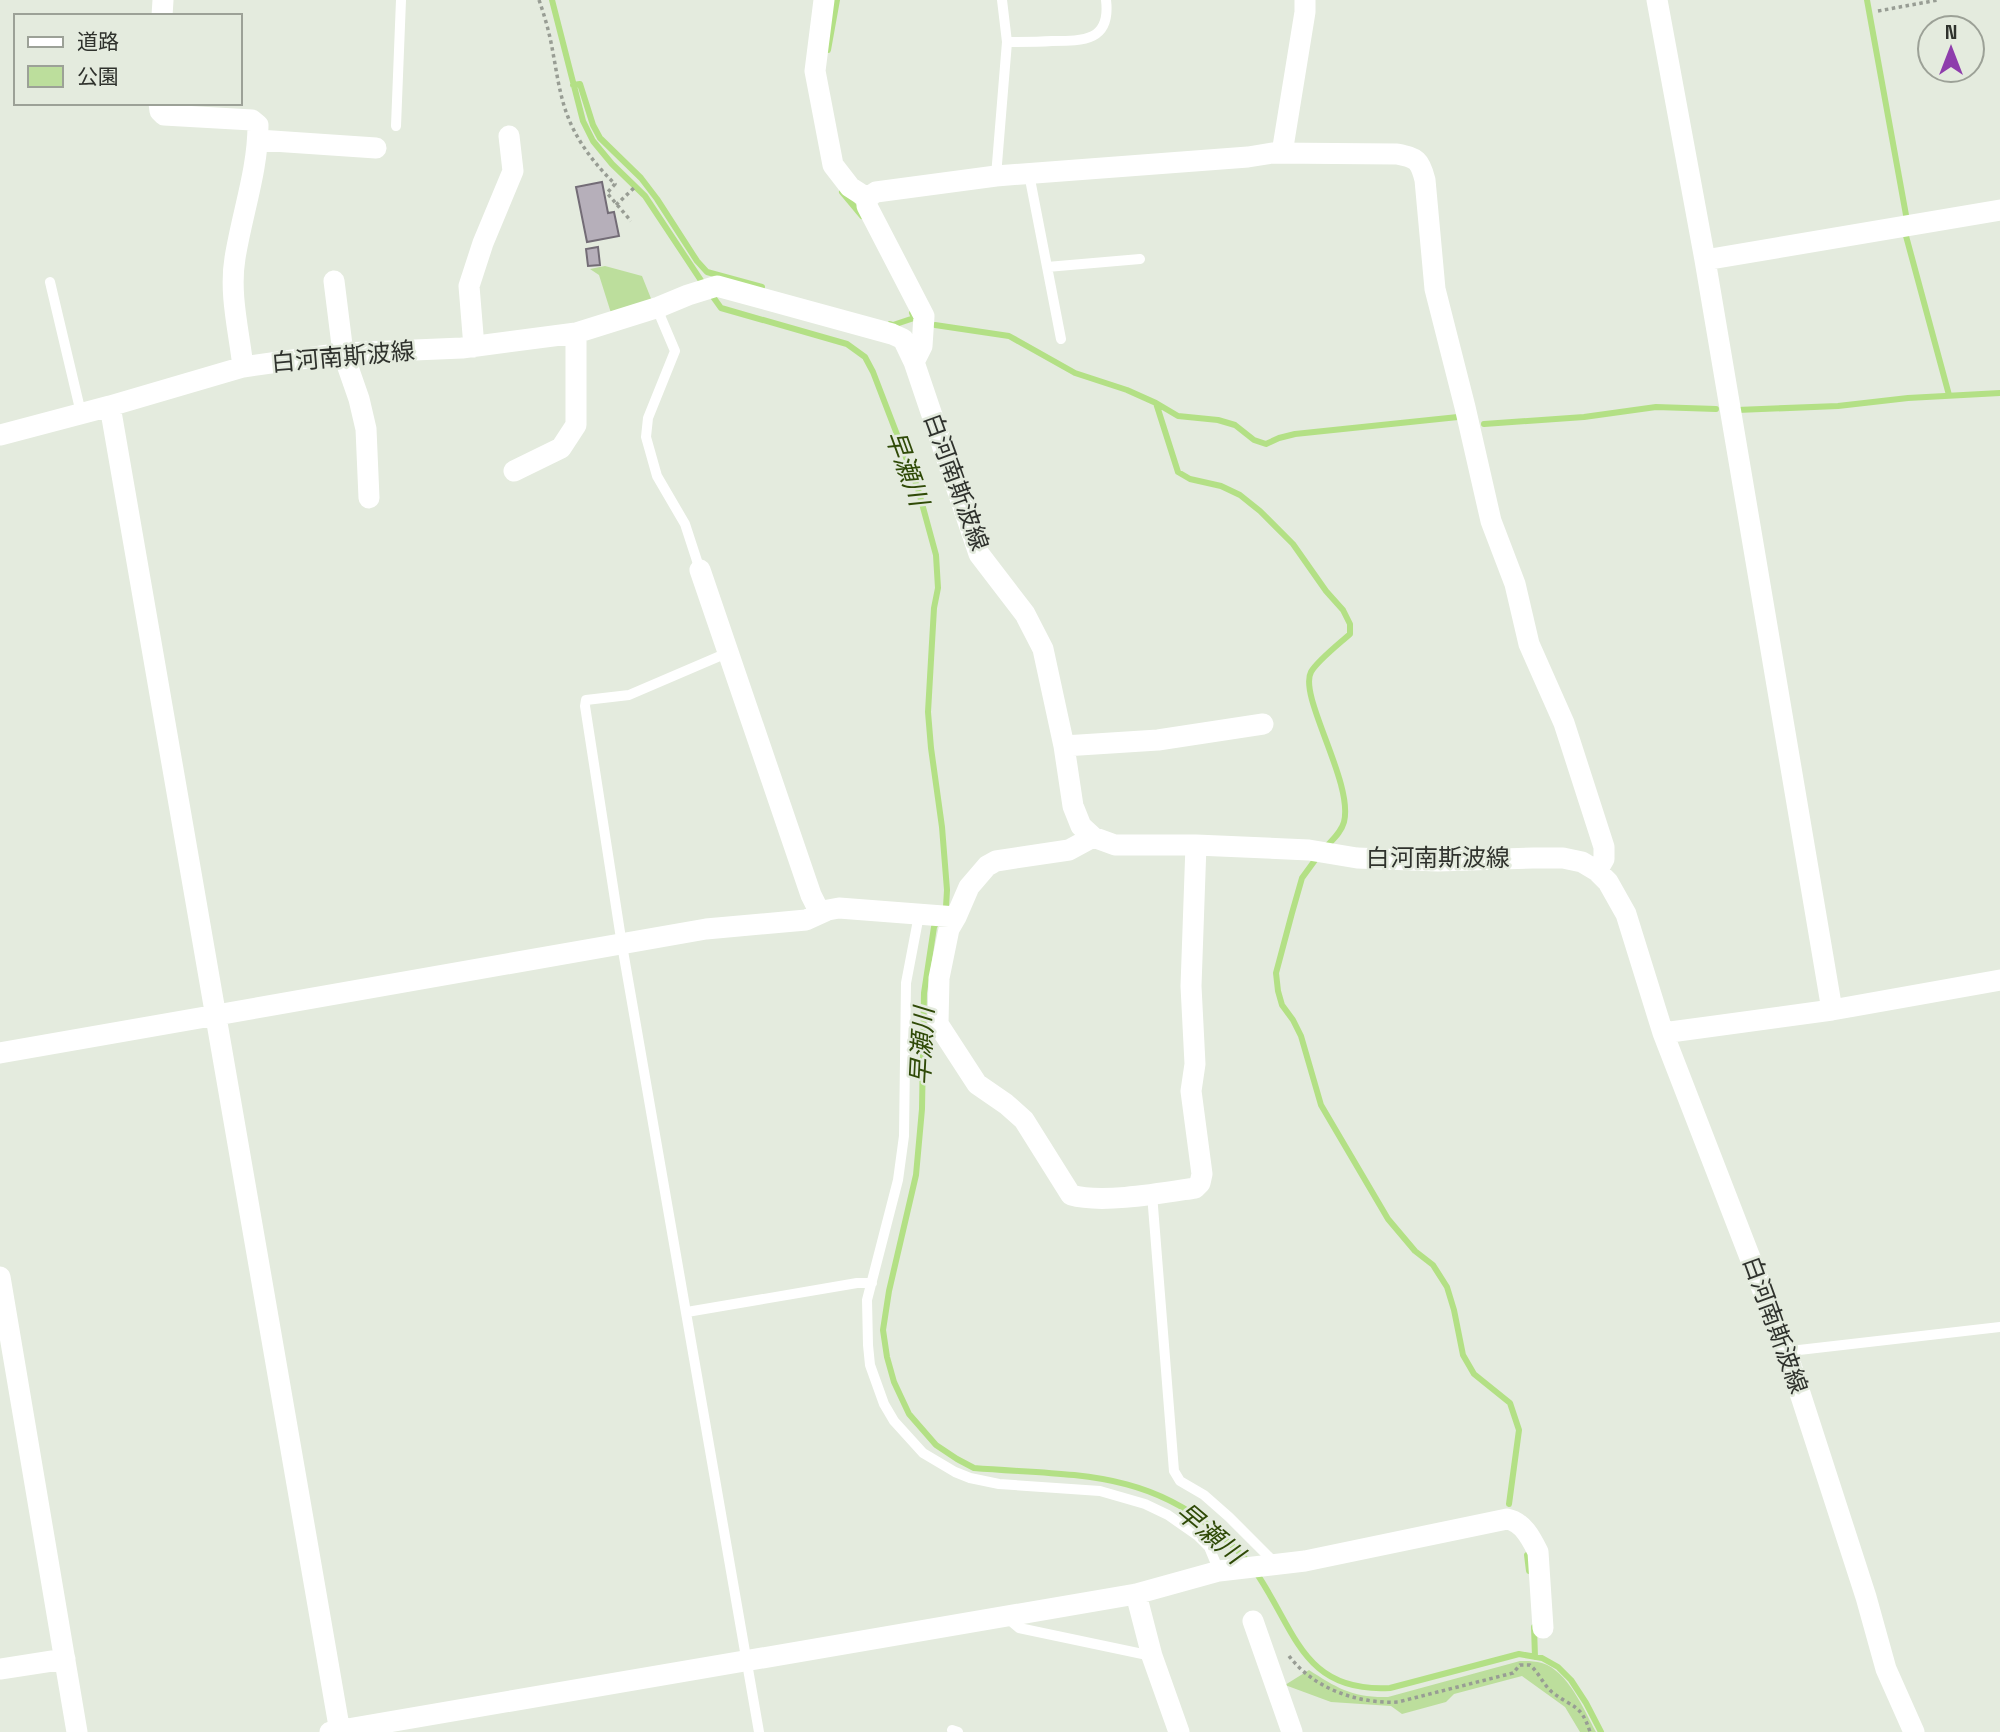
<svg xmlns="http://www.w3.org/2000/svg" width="2000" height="1732" font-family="'Space Grotesk','Noto Sans JP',sans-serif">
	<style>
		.green { fill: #bcde9c }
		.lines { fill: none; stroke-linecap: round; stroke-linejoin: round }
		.stream { stroke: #b3e085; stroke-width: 6 }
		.building { fill: #b6afba; stroke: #736c76; stroke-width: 2 }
		.path { stroke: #989d94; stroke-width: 3.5; stroke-dasharray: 3.5 3.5; stroke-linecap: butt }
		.lane { stroke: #fff; stroke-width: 10 }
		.street { stroke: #fff; stroke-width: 21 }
		.labels { text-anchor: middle; stroke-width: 5; stroke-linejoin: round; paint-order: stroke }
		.street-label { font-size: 24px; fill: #2f322d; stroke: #e4ebde }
		.water-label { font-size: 26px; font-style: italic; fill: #2f4a07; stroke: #e4ebde }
	</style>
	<rect width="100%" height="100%" fill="#e4ebde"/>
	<path class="green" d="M605,266L642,276L652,301L611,313L599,275L590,269Z
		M1520,1661C1528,1661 1535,1661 1542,1663C1568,1671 1584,1710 1596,1732H1580L1565,1707L1522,1676L1454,1694L1446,1702L1402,1714L1391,1706L1331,1702L1285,1685L1309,1670C1337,1688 1353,1698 1388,1697Z"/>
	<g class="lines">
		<path class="stream" d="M552,0L583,121L593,141L612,164L645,196L704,285
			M1867,0L1906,215
			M828,50L837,0
			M573,85L580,84L593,125L600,138L641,178L657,199L697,261L707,272L762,287
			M842,192L862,216
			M1906,236L1949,395
			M711,294L721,308L847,344L865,357L873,372L918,489L936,555L938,588L934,608L928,712L931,748L942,827L947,890L946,907L934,927L924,993L922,1109L916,1175L889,1291L883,1330L887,1357L894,1382L909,1414L936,1445L957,1459L974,1468C1071,1476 1149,1468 1226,1540C1234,1548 1242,1554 1249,1563
			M890,324L893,325L914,318L912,313
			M935,325L1009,336L1075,373L1127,390L1156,403L1178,472L1190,479L1221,486L1240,495L1260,511L1293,544L1326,591L1343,610L1350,624V634C1340,643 1317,661 1311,672C1298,696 1354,783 1344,822C1341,833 1332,840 1325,848
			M1156,403L1178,416L1218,420L1235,425L1254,440L1266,444L1279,438L1295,434L1458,417
			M1737,410L1838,406L1908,398L2000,393
			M1484,424L1584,417L1656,407L1716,409
			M1318,856L1302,878L1292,913L1276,973L1278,991L1282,1005L1293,1020L1301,1036L1321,1105L1388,1219L1415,1251L1433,1265L1447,1287L1454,1310L1463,1355L1474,1374L1510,1403L1519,1430L1509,1504
			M1527,1555L1529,1571
			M1255,1571C1296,1630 1302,1693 1390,1688L1519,1654L1542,1658L1558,1667L1571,1680L1586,1703L1601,1732
			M1534,1627L1535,1657"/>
	</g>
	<path class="building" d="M602,182L608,213L614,212L619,236L587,242L576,187Z
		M598,247L600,265L588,266L586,249Z"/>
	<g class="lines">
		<path class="path" d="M539,0C545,17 550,35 553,53C557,74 560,97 568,117C577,141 596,166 615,184L607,193L631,221
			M1878,11L1938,0
			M616,205L636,186
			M1289,1656C1314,1689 1358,1704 1398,1702L1513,1673L1520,1665H1530C1539,1673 1543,1684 1552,1692C1572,1708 1581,1703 1590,1732"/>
		<path class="lane" d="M1007,42C1022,42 1037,42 1052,41C1084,41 1111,41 1106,0
			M396,126L401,0
			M1029,174L1061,339
			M996,176L1007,42L1002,0
			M1047,267L1140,259
			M50,282L81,413
			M659,307L661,318L675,351L648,418L646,437L657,476L685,524L700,570
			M727,653L629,695L586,700L585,706L622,945L759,1732
			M919,915L906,983L904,1136L898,1180L867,1300L868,1345L870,1365L884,1404L894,1421L923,1453L955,1472L970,1478L999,1484L1100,1491L1145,1504L1168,1515L1198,1536L1209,1547L1219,1571
			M1152,1194L1174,1471L1180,1481L1204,1495L1229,1517L1276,1564
			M687,1312L857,1283H872
			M1787,1353L1799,1350L2000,1327
			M1006,1617L1019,1628L1152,1656
			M952,1730L958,1732"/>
		<path class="street" d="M824,0L815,71L833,165L850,187L867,198
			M1657,0L1705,260L1832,1010
			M162,16L163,0
			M159,103L160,111L164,115L252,120L258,125C258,170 242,214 235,258C229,294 239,331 243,367
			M258,140L376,148
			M1282,153L1305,12V0
			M1705,260L2000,210
			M334,281L343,353L359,399L366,429L369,498
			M474,347L469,286L483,243L513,171L509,136
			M914,362L922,346L924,316L867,206V198L876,192L996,176L1248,157L1272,153L1397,154C1417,158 1420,160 1425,180L1435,289L1465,407L1491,521L1515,584L1529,644L1564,723L1604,847V859L1597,871
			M110,406L340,1732
			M0,435L110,406L243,367L343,353L462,348L576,333L659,307L688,295L717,286L892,334L903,339L914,362L979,554L1025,614L1043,649L1064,746L1073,806L1081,826L1093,837L1115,845H1196L1309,850L1357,858L1438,861L1533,858H1563L1582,862L1597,871L1608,882L1626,914L1663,1033L1787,1353L1866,1597L1886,1669L1914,1732
			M514,471L561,448L576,425V333
			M700,570L811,895L820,913
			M1064,746L1158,740L1263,724
			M1093,837L1069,850L996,861L987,866L969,887L956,917L949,929L939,978L938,1024L977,1084L1006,1104L1024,1120L1071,1195C1102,1204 1162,1193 1195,1188L1200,1183L1202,1174L1191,1091L1195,1064L1191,986L1196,845
			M1663,1033L1832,1010L2000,980
			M0,1053L706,929L806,920L828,910L839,908L956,917
			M0,1277L77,1732
			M1136,1594L1152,1656L1179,1732
			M1253,1621L1292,1732
			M0,1669L65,1659
			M330,1732L1136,1594L1219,1571L1305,1561L1507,1519C1523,1522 1531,1538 1538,1552L1543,1628"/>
	</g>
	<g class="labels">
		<g class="street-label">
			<text transform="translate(343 357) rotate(-5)" y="8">白河南斯波線</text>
			<text transform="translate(956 482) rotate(70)" y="8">白河南斯波線</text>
			<text x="1438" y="866">白河南斯波線</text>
			<text transform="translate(1775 1325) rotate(70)" y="8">白河南斯波線</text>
		</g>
		<g class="water-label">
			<text transform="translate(907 468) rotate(70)" y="9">早瀬川</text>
			<text transform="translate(922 1046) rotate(-87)" y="9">早瀬川</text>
			<text transform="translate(1210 1533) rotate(40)" y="9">早瀬川</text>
		</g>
	</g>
	<rect x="14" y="14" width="228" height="91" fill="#e4ebde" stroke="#9ca197" stroke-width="2"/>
	<rect x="28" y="37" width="35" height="10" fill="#ffffff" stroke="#9ca197" stroke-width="2"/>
	<text x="77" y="49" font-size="21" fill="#2f322d">道路</text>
	<rect x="28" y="66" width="35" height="21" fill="#bcde9c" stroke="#9ca197" stroke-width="2"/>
	<text x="77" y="84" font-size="21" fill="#2f322d">公園</text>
	<g transform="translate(1951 49)"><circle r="33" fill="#e4ebde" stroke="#9ca197" stroke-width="2"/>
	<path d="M0-5L12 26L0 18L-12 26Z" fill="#8e3dac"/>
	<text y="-10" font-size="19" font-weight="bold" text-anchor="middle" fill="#2f322d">N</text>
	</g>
</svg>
